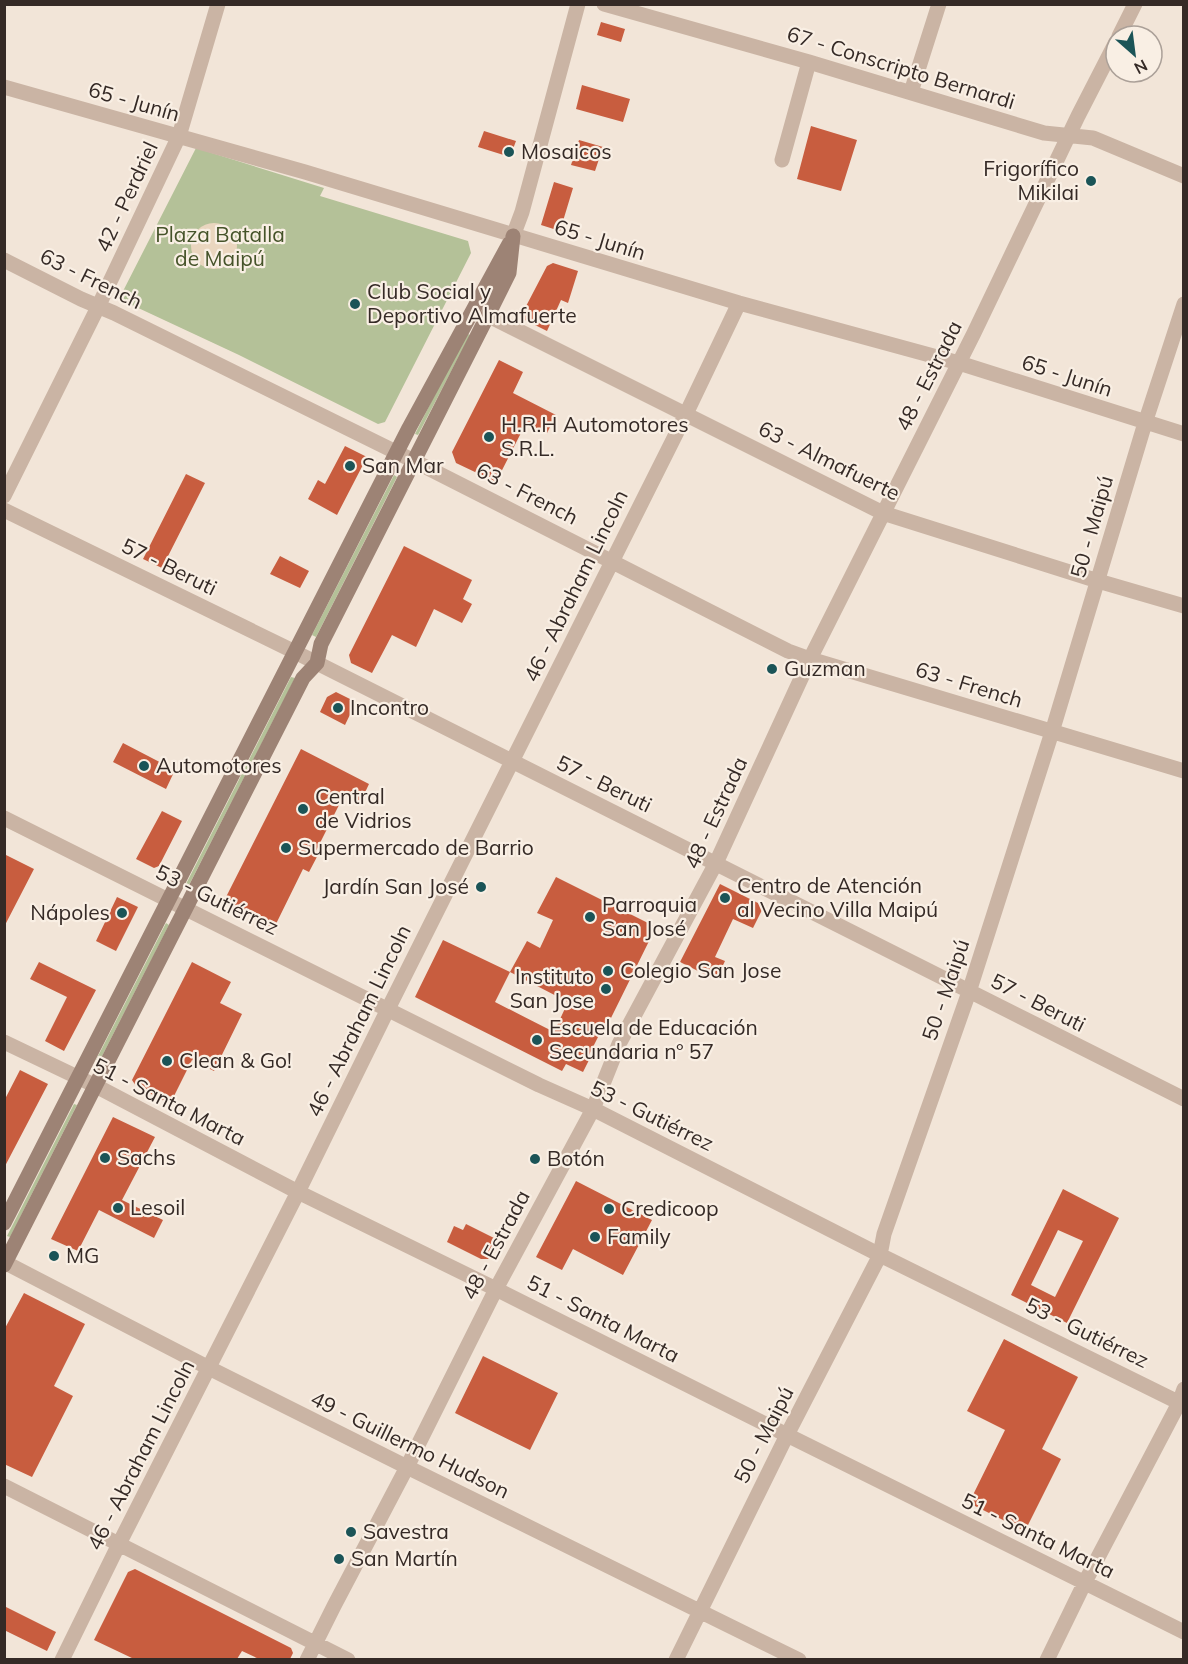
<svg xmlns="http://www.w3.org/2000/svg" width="1188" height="1664" font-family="Mulish,sans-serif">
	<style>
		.green { fill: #b4c198 }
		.plaza { fill: #ead6bf }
		.building { fill: #c85d3f; fill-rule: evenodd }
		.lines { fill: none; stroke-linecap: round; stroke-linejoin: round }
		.minor { stroke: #cab4a4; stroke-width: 15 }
		.tertiary { stroke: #cab4a4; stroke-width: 15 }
		.secondary { stroke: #9d8375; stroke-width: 15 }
		.poi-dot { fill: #1b5457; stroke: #f9efe4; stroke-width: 2 }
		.labels { text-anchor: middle; stroke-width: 4.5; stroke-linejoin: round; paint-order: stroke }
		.street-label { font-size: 21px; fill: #352a26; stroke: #f9efe4 }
		.poi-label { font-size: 21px; fill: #352a26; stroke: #f9efe4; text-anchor: start }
		.park-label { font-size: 21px; fill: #455329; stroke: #f9efe4 }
	</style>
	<rect width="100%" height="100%" fill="#f2e5d8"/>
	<path class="green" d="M196,148L324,188L320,196L468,241L471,253L385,422L378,424L239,355L119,299Z
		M466,333L470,335L418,435L415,434Z
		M394,475L397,477L316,637L312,635Z
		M291,677L295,678L189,885L186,884Z
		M166,923L169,925L99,1062L96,1060Z
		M74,1104L77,1105L10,1237L7,1236Z"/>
	<path class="plaza" d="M191 246a23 23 0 1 1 46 0a23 23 0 1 1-46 0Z"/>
	<path class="building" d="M601,22L625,29L621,42L597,35Z
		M582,85L630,99L623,122L576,109Z
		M811,126L857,140L841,191L797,179Z
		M484,131L516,141L510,157L478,147Z
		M579,140L603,147L595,171L571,165Z
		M554,182L573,188L560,231L541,225Z
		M553,263L578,271L568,303L561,300L547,331L525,320L523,312L547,266Z
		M499,360L523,372L513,393L556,415L547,433L526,423L496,482L456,463L452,452Z
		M345,446L367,457L337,515L308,499L318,480L325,484Z
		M186,474L205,483L162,568L143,559Z
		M404,546L472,580L463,599L472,604L462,623L434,609L416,647L392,635L372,673L351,663L349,655Z
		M280,556L309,571L300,588L270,574Z
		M336,692L356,702L345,725L320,712L327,697Z
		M123,743L175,770L166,789L113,762Z
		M301,749L369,784L360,803L344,795L316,851L319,853L309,872L303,869L274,928L226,904L225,899Z
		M162,811L182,821L159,866L154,868L136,859Z
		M4,854L34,869L4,927Z
		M556,877L656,927L609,1022L606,1021L588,1057L590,1058L583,1072L566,1064L562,1071L415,997L443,940L510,972L527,941L540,948L553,920L537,913ZM510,972L568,1002L554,1032L495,1002Z
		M720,884L764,906L753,928L733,919L715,957L725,961L716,980L680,962Z
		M117,897L138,907L116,951L96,941Z
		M39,962L96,990L64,1051L45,1041L67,997L30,979Z
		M192,962L231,982L220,1003L242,1014L214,1071L192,1060L170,1104L136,1086L132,1080Z
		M20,1070L48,1084L4,1168V1101Z
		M113,1117L155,1137L122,1200L163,1220L154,1238L99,1210L78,1251L51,1239Z
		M576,1181L652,1220L623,1275L573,1249L562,1270L536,1257Z
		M1063,1189L1119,1218L1067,1323L1011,1295ZM1058,1230L1083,1241L1055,1297L1031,1285Z
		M466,1224L500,1241L493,1255L488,1259H481L447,1242L454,1226L463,1230Z
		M24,1293L85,1324L54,1386L73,1396L32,1477L4,1464V1330Z
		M1004,1339L1078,1377L1042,1449L1061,1459L1025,1531L969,1503L1005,1430L967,1411Z
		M483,1356L558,1393L530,1450L455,1413Z
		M135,1569L291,1648L293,1653L290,1659H259L242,1651L237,1659H134L94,1640L128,1572Z
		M4,1606L56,1632L47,1651L4,1630Z"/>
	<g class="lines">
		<path class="minor" d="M604,4L809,62L1044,133L1093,138L1184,176
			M1119,36L1135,4
			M4,87L305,172L739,303L959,363L1184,434
			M911,92L939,4
			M782,160L809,62
			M4,260L81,299L114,313L414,461L788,651L810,659L1184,771
			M477,310L883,513L1098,581L1184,606
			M4,496L98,307L179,136L218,4
			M4,510L295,652L1184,1099
			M4,818L539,1085L593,1109L880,1255L1184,1405
			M4,1042L96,1086L298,1192L496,1289L787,1435L1184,1632
			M4,1262L209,1368L407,1467L799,1660
			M4,1486L348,1660
			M62,1660L119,1544L298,1192L388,1009L686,414L739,303
			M307,1660L334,1606L407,1467L496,1289L593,1109L619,1044L716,863L810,659L974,333L1078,116L1116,42
			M676,1660L787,1435L880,1255L884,1234L969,992L1052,732L1145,423L1184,304
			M1047,1660L1085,1582L1179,1403L1184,1389"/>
		<path class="tertiary" d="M513,236L522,212L578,4"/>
		<path class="secondary" d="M4,1223L409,428L509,244
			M4,1265L303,678L317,663L321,644L488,315L509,273L513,236"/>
	</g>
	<g class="poi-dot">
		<circle cx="509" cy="152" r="6"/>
		<circle cx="1091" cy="181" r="6"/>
		<circle cx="355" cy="304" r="6"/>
		<circle cx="489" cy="437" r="6"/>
		<circle cx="350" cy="466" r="6"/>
		<circle cx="772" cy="669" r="6"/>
		<circle cx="338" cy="708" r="6"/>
		<circle cx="144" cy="766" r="6"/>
		<circle cx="303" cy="809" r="6"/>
		<circle cx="286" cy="848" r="6"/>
		<circle cx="481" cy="887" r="6"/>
		<circle cx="725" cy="898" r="6"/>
		<circle cx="122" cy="913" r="6"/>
		<circle cx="590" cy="917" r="6"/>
		<circle cx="608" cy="971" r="6"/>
		<circle cx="606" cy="989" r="6"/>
		<circle cx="537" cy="1040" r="6"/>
		<circle cx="167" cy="1061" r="6"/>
		<circle cx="105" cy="1158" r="6"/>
		<circle cx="535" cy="1159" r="6"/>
		<circle cx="118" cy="1208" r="6"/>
		<circle cx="609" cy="1209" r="6"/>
		<circle cx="595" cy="1237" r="6"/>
		<circle cx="54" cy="1256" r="6"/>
		<circle cx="351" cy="1532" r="6"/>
		<circle cx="339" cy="1559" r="6"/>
	</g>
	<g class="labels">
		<g class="street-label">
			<text transform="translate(901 68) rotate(17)" y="7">67 - Conscripto Bernardi</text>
			<text transform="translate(134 102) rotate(16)" y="7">65 - Junín</text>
			<text transform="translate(127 197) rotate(-65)" y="7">42 - Perdriel</text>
			<text transform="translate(600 240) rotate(17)" y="7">65 - Junín</text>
			<text transform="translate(91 279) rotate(26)" y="7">63 - French</text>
			<text transform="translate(929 376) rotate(-63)" y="7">48 - Estrada</text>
			<text transform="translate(1067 376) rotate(18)" y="7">65 - Junín</text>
			<text transform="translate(829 461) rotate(26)" y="7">63 - Almafuerte</text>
			<text transform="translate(527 494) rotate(27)" y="7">63 - French</text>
			<text transform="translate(1092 527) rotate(-74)" y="7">50 - Maipú</text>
			<text transform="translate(169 567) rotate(26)" y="7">57 - Beruti</text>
			<text transform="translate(576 586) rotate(-64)" y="7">46 - Abraham Lincoln</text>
			<text transform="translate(969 685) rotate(17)" y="7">63 - French</text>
			<text transform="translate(604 784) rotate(26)" y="7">57 - Beruti</text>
			<text transform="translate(716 813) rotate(-65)" y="7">48 - Estrada</text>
			<text transform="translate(217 900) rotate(26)" y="7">53 - Gutiérrez</text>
			<text transform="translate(946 990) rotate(-71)" y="7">50 - Maipú</text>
			<text transform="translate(1038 1003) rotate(27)" y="7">57 - Beruti</text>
			<text transform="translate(359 1021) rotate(-64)" y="7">46 - Abraham Lincoln</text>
			<text transform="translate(169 1102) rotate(27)" y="7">51 - Santa Marta</text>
			<text transform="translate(652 1116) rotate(26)" y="7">53 - Gutiérrez</text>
			<text transform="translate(496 1245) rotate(-62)" y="7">48 - Estrada</text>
			<text transform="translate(603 1319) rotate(27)" y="7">51 - Santa Marta</text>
			<text transform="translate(1087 1333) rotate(26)" y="7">53 - Gutiérrez</text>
			<text transform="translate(764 1435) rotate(-63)" y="7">50 - Maipú</text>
			<text transform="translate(410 1445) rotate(26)" y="7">49 - Guillermo Hudson</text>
			<text transform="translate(141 1455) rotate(-63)" y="7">46 - Abraham Lincoln</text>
			<text transform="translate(1038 1536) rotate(26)" y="7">51 - Santa Marta</text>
		</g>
		<g class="poi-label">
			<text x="521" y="159">Mosaicos</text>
			<text x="1079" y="176" text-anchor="end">Frigorífico<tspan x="1079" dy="24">Mikilai</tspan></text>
			<text x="367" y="299">Club Social y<tspan x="367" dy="24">Deportivo Almafuerte</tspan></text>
			<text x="501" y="432">H.R.H Automotores<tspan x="501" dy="24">S.R.L.</tspan></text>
			<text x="362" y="473">San Mar</text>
			<text x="784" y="676">Guzman</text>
			<text x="350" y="715">Incontro</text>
			<text x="156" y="773">Automotores</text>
			<text x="315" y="804">Central<tspan x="315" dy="24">de Vidrios</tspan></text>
			<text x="298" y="855">Supermercado de Barrio</text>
			<text x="737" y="893">Centro de Atención<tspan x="737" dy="24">al Vecino Villa Maipú</tspan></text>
			<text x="469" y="894" text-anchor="end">Jardín San José</text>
			<text x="602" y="912">Parroquia<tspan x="602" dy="24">San José</tspan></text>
			<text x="110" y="920" text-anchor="end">Nápoles</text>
			<text x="620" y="978">Colegio San Jose</text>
			<text x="594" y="984" text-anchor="end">Instituto<tspan x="594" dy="24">San Jose</tspan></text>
			<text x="549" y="1035">Escuela de Educación<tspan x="549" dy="24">Secundaria nº 57</tspan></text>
			<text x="179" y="1068">Clean &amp; Go!</text>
			<text x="117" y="1165">Sachs</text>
			<text x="547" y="1166">Botón</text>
			<text x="130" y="1215">Lesoil</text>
			<text x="621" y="1216">Credicoop</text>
			<text x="607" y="1244">Family</text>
			<text x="66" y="1263">MG</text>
			<text x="363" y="1539">Savestra</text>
			<text x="351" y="1566">San Martín</text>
		</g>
		<g class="park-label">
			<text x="220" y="242">Plaza Batalla<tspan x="220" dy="24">de Maipú</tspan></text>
		</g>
	</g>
	<rect width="1188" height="1664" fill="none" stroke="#352a26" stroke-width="12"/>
	<g transform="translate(1134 54) rotate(152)"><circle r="28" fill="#f9efe4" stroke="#aba098" stroke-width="1.5"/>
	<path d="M0-4.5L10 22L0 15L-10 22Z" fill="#1b5457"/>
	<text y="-9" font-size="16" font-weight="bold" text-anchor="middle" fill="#352a26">N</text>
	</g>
</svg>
